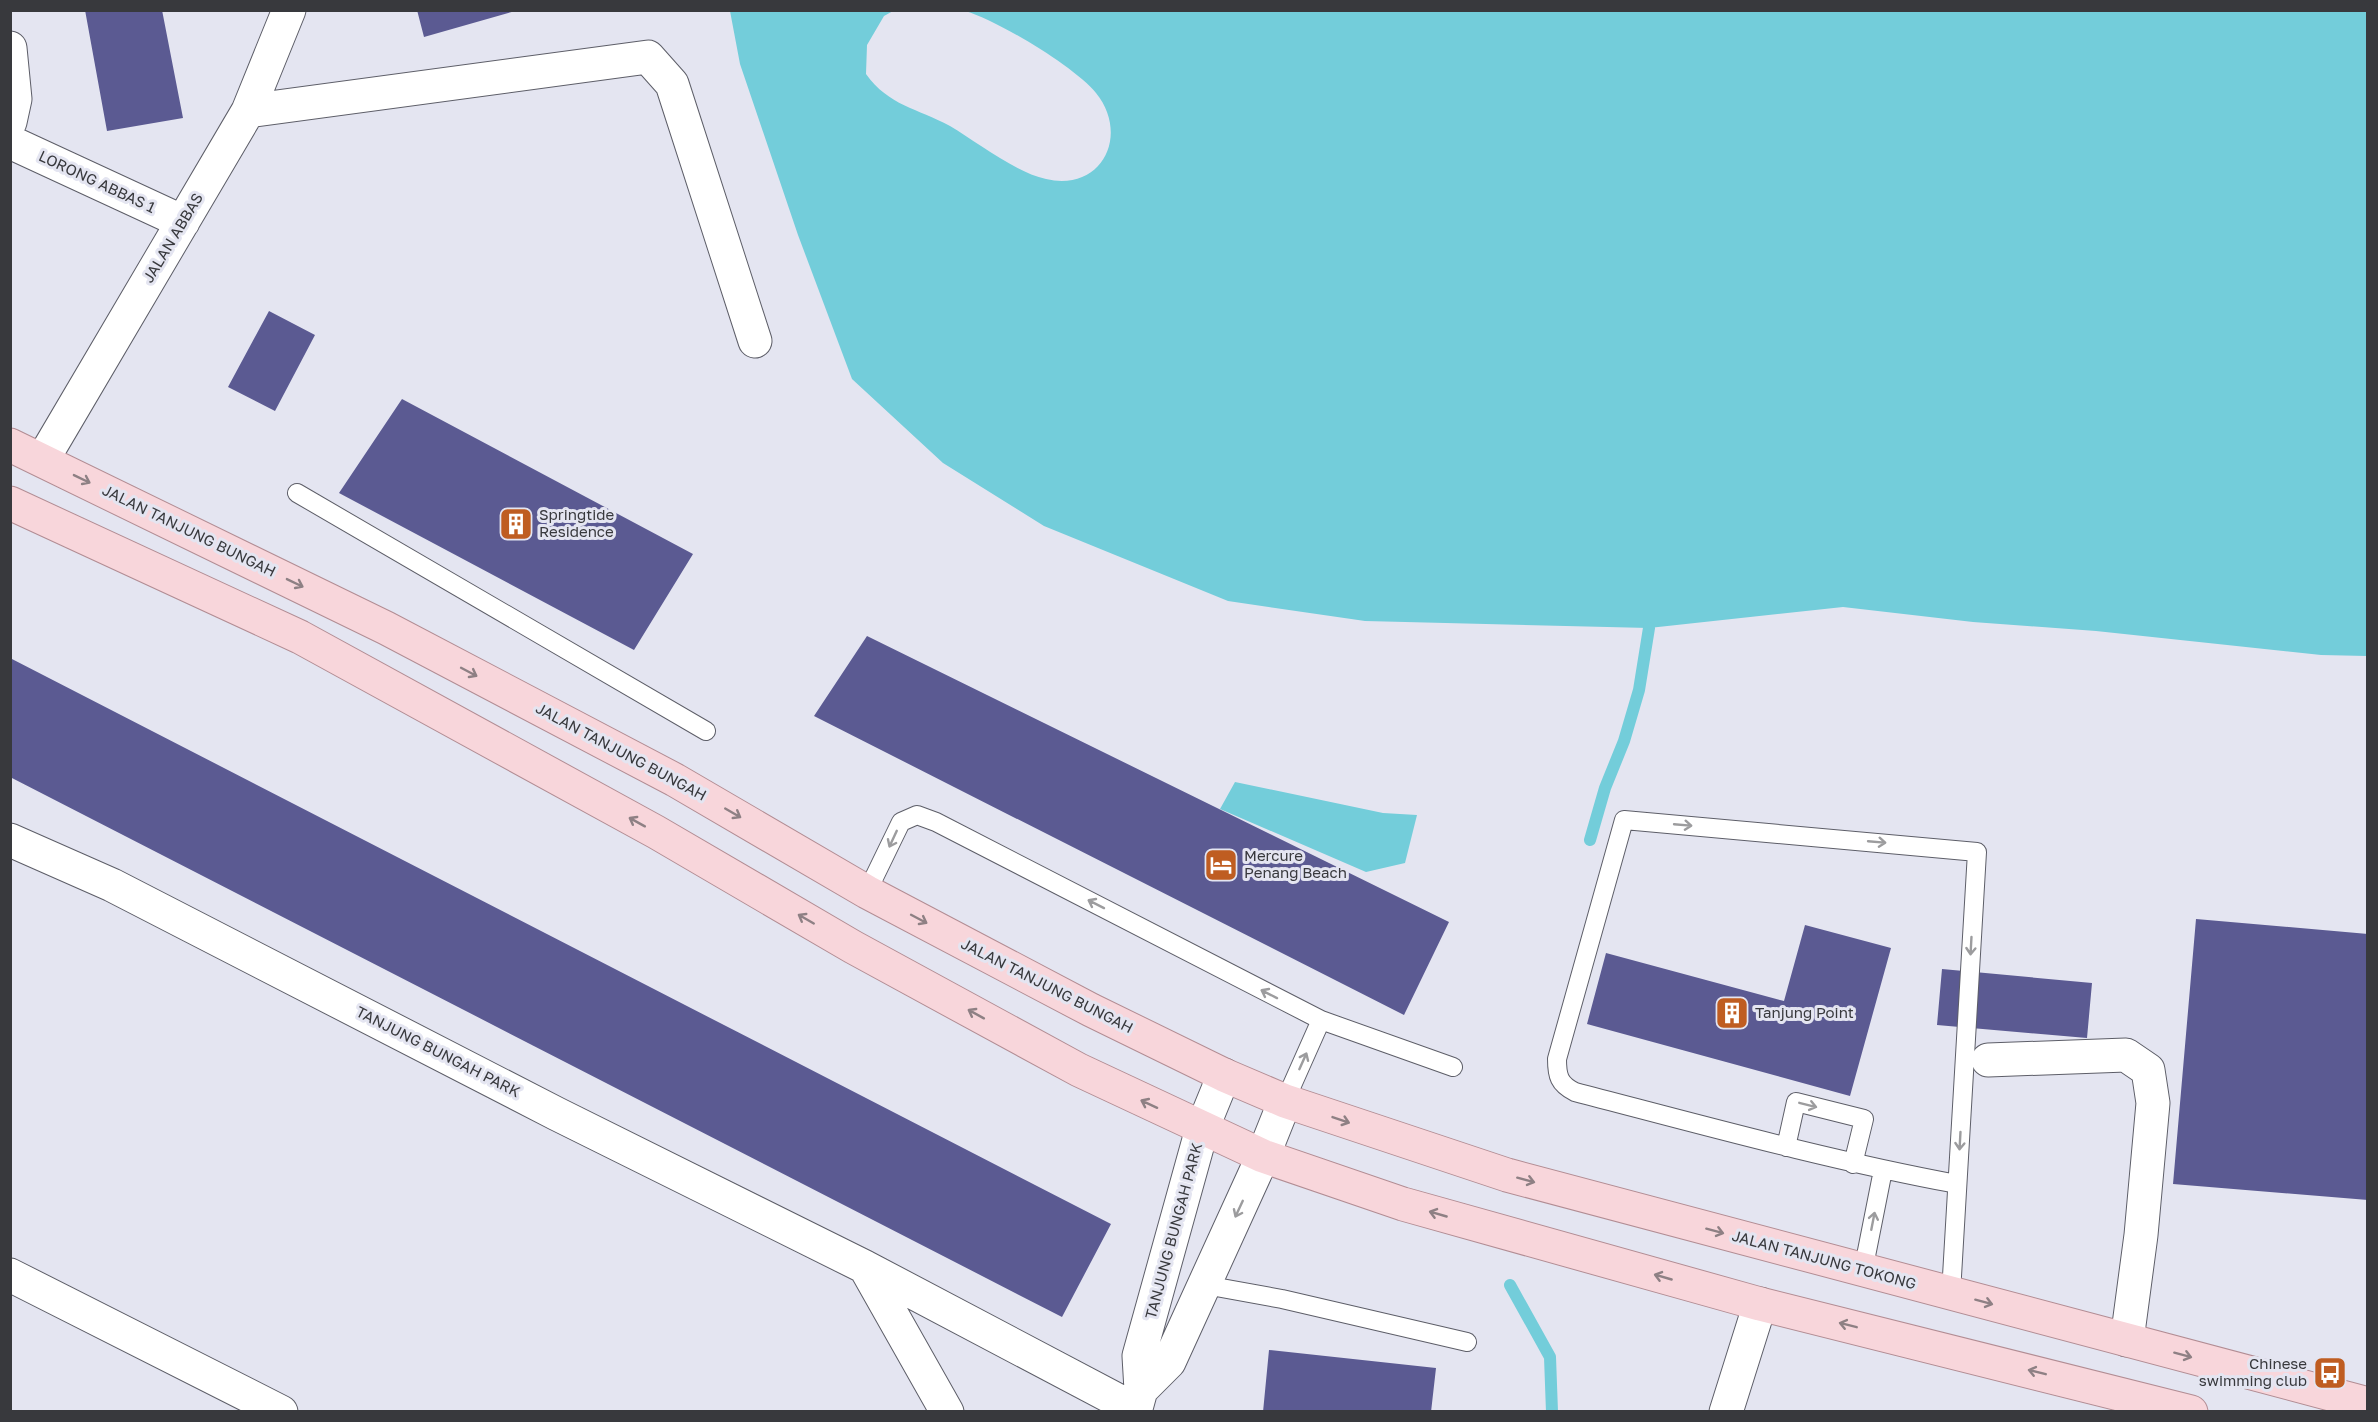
<svg xmlns="http://www.w3.org/2000/svg" width="2378" height="1422" font-family="'Golos Text',sans-serif">
	<style>
		.water { fill: #73cdda }
		.lines { fill: none; stroke-linecap: round; stroke-linejoin: round }
		.stream { stroke: #73cdda; stroke-width: 12 }
		.building { fill: #5b5a92 }
		.lane-casing { stroke: #5d5e68; stroke-width: 20 }
		.street-casing { stroke: #5d5e68; stroke-width: 35 }
		.primary-casing { stroke: #b28d94; stroke-width: 35 }
		.lane { stroke: #fff; stroke-width: 18 }
		.street { stroke: #fff; stroke-width: 33 }
		.primary { stroke: #f8d6db; stroke-width: 33 }
		.oneway { stroke: #8e8084 }
		.oneway2 { stroke: #9c9c9e }
		.labels { text-anchor: middle; stroke-width: 6; stroke-linejoin: round; paint-order: stroke }
		.street-label { font-size: 15px; fill: #38393d; stroke: #e4e5f1 }
		.poi-label { font-size: 15px; fill: #38393d; stroke: #e4e5f1; text-anchor: start }
	</style>
	<rect width="100%" height="100%" fill="#e4e5f1"/>
	<path class="water" d="M730,11H893L884,16L867,45L866,74C889,106 917,108 950,126C977,142 1015,172 1046,179C1102,192 1130,135 1096,93C1075,67 997,20 965,11H2367V656L2321,655L2096,631L1973,622L1843,607L1649,628L1365,621L1228,601L1044,526L943,463L852,379L798,235L740,64Z
		M1235,782L1383,813L1417,815L1405,863L1366,872L1220,809Z"/>
	<g class="lines">
		<path class="stream" d="M1590,840L1605,788L1624,741L1639,690L1649,628
			M1510,1285L1550,1357L1552,1412"/>
	</g>
	<path class="building" d="M85,10H162L183,118L107,131Z
		M417,10H515V11L424,37Z
		M269,311L315,335L275,411L228,387Z
		M402,399L693,554L634,650L339,493Z
		M867,636L1449,922L1404,1015L814,716Z
		M10,658L1111,1224L1062,1317L10,777Z
		M2196,919L2368,934V1200L2173,1184Z
		M1805,925L1891,948L1850,1096L1587,1024L1606,953L1784,1001Z
		M1942,969L2092,983L2087,1038L1937,1025Z
		M1269,1350L1436,1368L1431,1412H1263Z"/>
	<g class="lines">
		<defs>
			<path id="lane" d="M297,493L706,731
				M867,892L901,822L917,815L936,822L1321,1020L1453,1067
				M1285,1101L1321,1020
				M1786,1147L1796,1102L1864,1119L1853,1164
				M1863,1271L1883,1170
				M1205,1285L1282,1299L1467,1342
				M1951,1293L1977,852L1624,820L1557,1059C1557,1076 1559,1084 1575,1092C1702,1125 1828,1160 1957,1184"/>
			<path id="street" d="M10,48L15,99L10,122
				M248,111L648,57L672,84L755,341
				M10,142L183,222
				M43,459L248,111L289,10
				M10,840L112,885L557,1114L865,1267L1136,1410
				M1988,1060L2126,1055L2148,1070L2153,1103L2141,1235L2127,1340
				M865,1267L947,1412
				M10,1275L281,1412
				M1141,1390L1169,1362L1263,1156L1285,1101
				M1135,1412L1141,1390L1139,1356L1202,1129L1224,1075
				M1726,1412L1760,1304"/>
			<path id="primary" d="M10,445L386,628L675,780L867,892L1091,1010L1224,1075L1285,1101L1507,1175L2368,1404
				M10,503L300,637L656,832L853,947L1079,1070L1263,1156L1403,1204L1760,1304L2191,1412"/>
		</defs>
		<use href="#lane" class="lane-casing"/>
		<use href="#street" class="street-casing"/>
		<use href="#primary" class="primary-casing"/>
		<use href="#lane" class="lane"/>
		<use href="#street" class="street"/>
		<use href="#primary" class="primary"/>
	</g>
	<defs><path id="oneway-shaft" d="M-6 0H5M1.5-3L5.5 0L1.5 3" fill="none" stroke-width="1.6" stroke-linecap="round" stroke-linejoin="round" transform="scale(1.5)"/></defs>
	<g class="oneway">
		<use href="#oneway-shaft" transform="translate(82 479) rotate(26)"/>
		<use href="#oneway-shaft" transform="translate(295 583) rotate(26)"/>
		<use href="#oneway-shaft" transform="translate(469 672) rotate(28)"/>
		<use href="#oneway-shaft" transform="translate(733 813) rotate(30)"/>
		<use href="#oneway-shaft" transform="translate(637 822) rotate(-151)"/>
		<use href="#oneway-shaft" transform="translate(806 919) rotate(-150)"/>
		<use href="#oneway-shaft" transform="translate(919 919) rotate(28)"/>
		<use href="#oneway-shaft" transform="translate(976 1014) rotate(-151)"/>
		<use href="#oneway-shaft" transform="translate(1149 1104) rotate(-155)"/>
		<use href="#oneway-shaft" transform="translate(1341 1120) rotate(19)"/>
		<use href="#oneway-shaft" transform="translate(1526 1180) rotate(15)"/>
		<use href="#oneway-shaft" transform="translate(1438 1214) rotate(-164)"/>
		<use href="#oneway-shaft" transform="translate(1715 1231) rotate(15)"/>
		<use href="#oneway-shaft" transform="translate(1663 1277) rotate(-164)"/>
		<use href="#oneway-shaft" transform="translate(1984 1302) rotate(15)"/>
		<use href="#oneway-shaft" transform="translate(1848 1325) rotate(-166)"/>
		<use href="#oneway-shaft" transform="translate(2183 1355) rotate(15)"/>
		<use href="#oneway-shaft" transform="translate(2037 1372) rotate(-166)"/>
	</g>
	<g class="oneway2">
		<use href="#oneway-shaft" transform="translate(1683 825) rotate(5)"/>
		<use href="#oneway-shaft" transform="translate(893 839) rotate(115)"/>
		<use href="#oneway-shaft" transform="translate(1877 842) rotate(5)"/>
		<use href="#oneway-shaft" transform="translate(1096 904) rotate(-153)"/>
		<use href="#oneway-shaft" transform="translate(1971 946) rotate(93)"/>
		<use href="#oneway-shaft" transform="translate(1269 994) rotate(-153)"/>
		<use href="#oneway-shaft" transform="translate(1303 1061) rotate(-66)"/>
		<use href="#oneway-shaft" transform="translate(1808 1105) rotate(14)"/>
		<use href="#oneway-shaft" transform="translate(1960 1141) rotate(93)"/>
		<use href="#oneway-shaft" transform="translate(1239 1209) rotate(115)"/>
		<use href="#oneway-shaft" transform="translate(1873 1221) rotate(-79)"/>
	</g>
	<defs>
		<symbol id="building-square" viewBox="-11 -11 22 22"><rect x="-9" y="-9" width="18" height="18" rx="4" fill="#bf5d21" stroke="#e4e5f1"/><path d="M-4-6H4V6H1V3H-1V6H-4ZM-2.5-4.3h1.7v1.8h-1.7ZM.8-4.3h1.7v1.8H.8ZM-2.5-1h1.7V.8h-1.7ZM.8-1h1.7V.8H.8Z" fill="#fff"/></symbol>
		<symbol id="hotel-square" viewBox="-11 -11 22 22"><rect x="-9" y="-9" width="18" height="18" rx="4" fill="#bf5d21" stroke="#e4e5f1"/><path d="M-6-4.5h1.5V1H6V5H4.5V3h-9V5H-6ZM-4 0a1.8 1.8 0 1 1 3.6 0ZM.5 0V-2.5h3Q6-2.5 6 0Z" fill="#fff"/></symbol>
		<symbol id="bus-square" viewBox="-11 -11 22 22"><rect x="-9" y="-9" width="18" height="18" rx="4" fill="#bf5d21" stroke="#e4e5f1"/><path d="M-5-6H5V4H4V6H2V4H-2V6H-4V4H-5ZM-3.5-4V0h7V-4ZM-3.5 1.2v1.5H-2V1.2ZM2 1.2v1.5H3.5V1.2Z" fill="#fff"/></symbol>
	</defs>
	<g fill-rule="evenodd">
		<use href="#building-square" x="497" y="505" width="38" height="38"/>
		<use href="#hotel-square" x="1202" y="846" width="38" height="38"/>
		<use href="#building-square" x="1713" y="994" width="38" height="38"/>
		<use href="#bus-square" x="2311" y="1354" width="38" height="38"/>
	</g>
	<g class="labels">
		<g class="street-label">
			<text transform="translate(97 182) rotate(25)" y="5">LORONG ABBAS 1</text>
			<text transform="translate(173 238) rotate(-59)" y="5">JALAN ABBAS</text>
			<text transform="translate(189 531) rotate(26)" y="5">JALAN TANJUNG BUNGAH</text>
			<text transform="translate(621 752) rotate(28)" y="5">JALAN TANJUNG BUNGAH</text>
			<text transform="translate(1047 986) rotate(27)" y="5">JALAN TANJUNG BUNGAH</text>
			<text transform="translate(438 1052) rotate(27)" y="5">TANJUNG BUNGAH PARK</text>
			<text transform="translate(1174 1231) rotate(-75)" y="5">TANJUNG BUNGAH PARK</text>
			<text transform="translate(1824 1260) rotate(15)" y="5">JALAN TANJUNG TOKONG</text>
		</g>
		<g class="poi-label">
			<text x="539" y="520">Springtide<tspan x="539" dy="17">Residence</tspan></text>
			<text x="1244" y="861">Mercure<tspan x="1244" dy="17">Penang Beach</tspan></text>
			<text x="1755" y="1018">Tanjung Point</text>
			<text x="2307" y="1369" text-anchor="end">Chinese<tspan x="2307" dy="17">swimming club</tspan></text>
		</g>
	</g>
	<rect width="2378" height="1422" fill="none" stroke="#38393d" stroke-width="24"/>
</svg>
